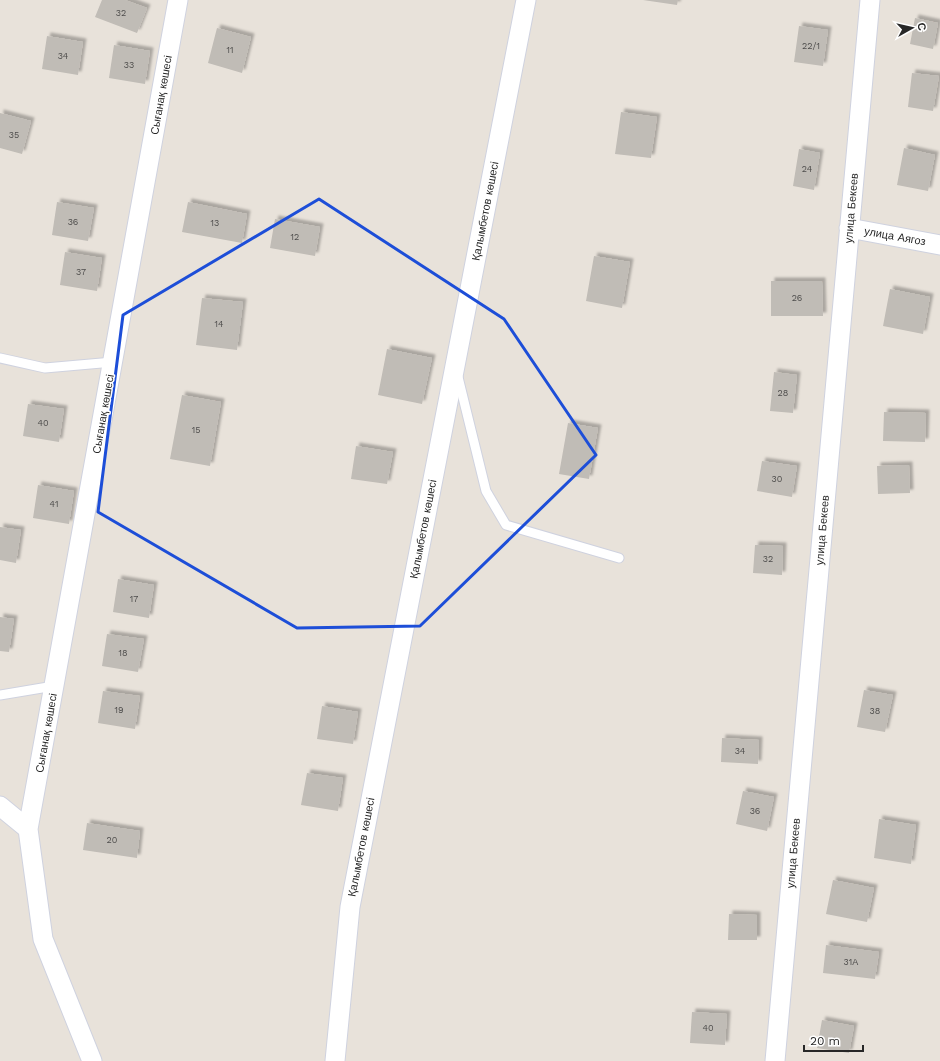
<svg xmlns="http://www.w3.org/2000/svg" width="940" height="1061" font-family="'Work Sans',sans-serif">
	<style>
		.building { fill: #c0bcb6; filter: url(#shadow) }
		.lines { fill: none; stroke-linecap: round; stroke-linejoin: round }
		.service-casing { stroke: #cfd2df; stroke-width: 11 }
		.minor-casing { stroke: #cfd2df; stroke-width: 21 }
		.service { stroke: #fff; stroke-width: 9 }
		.minor { stroke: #fff; stroke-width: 19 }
		.marked { fill: none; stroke: #1d4ed8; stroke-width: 3; stroke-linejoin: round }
		.labels { text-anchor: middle; stroke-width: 3; stroke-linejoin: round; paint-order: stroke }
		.number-label { font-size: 9px; fill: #4d4c4b }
		.street-label { font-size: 11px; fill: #272727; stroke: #fff }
	</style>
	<defs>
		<filter id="shadow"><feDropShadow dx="3.5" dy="-3.5" stdDeviation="1" flood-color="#0004"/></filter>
	</defs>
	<rect width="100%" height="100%" fill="#e8e2da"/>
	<path class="building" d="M102,0H125L147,8L137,33L95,17Z
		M643,0H678L677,5Z
		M915,18L938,23L933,49L910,44Z
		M799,26L828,30L823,66L794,62Z
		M217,28L251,37L242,73L208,63Z
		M47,36L83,42L78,75L42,69Z
		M114,45L150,51L145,84L109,78Z
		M912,73L939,76L933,111L908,107Z
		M621,112L657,117L651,158L615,154Z
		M0,113L31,121L22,154L0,148Z
		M904,148L935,155L928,191L897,185Z
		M799,149L820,153L814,190L793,186Z
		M57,202L94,208L88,241L52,235Z
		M188,202L247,214L242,243L182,232Z
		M275,219L320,227L315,256L270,248Z
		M65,252L102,258L97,291L60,285Z
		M594,256L630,262L622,308L586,301Z
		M771,281H822L823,316H771Z
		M890,289L930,297L923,334L883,326Z
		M202,298L243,302L237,350L196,345Z
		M387,349L432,358L422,404L378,395Z
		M774,372L797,375L793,413L770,411Z
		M182,395L221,402L210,466L170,459Z
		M28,404L64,409L59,442L23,436Z
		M884,412L926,413L925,442L883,441Z
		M568,423L598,428L589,479L559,474Z
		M356,446L393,452L387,484L351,479Z
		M762,461L797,466L792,497L757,491Z
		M909,465L910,493L878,494L877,466Z
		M38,485L74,491L69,524L33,518Z
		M0,527L21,530L16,563L0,560Z
		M755,545L783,546L782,575L753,573Z
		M118,579L154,585L149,618L113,612Z
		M0,617L14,619L9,652L0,651Z
		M107,634L144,639L138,672L102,666Z
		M864,690L893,695L885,732L857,727Z
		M103,691L140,696L135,729L98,723Z
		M322,706L358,712L353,744L317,739Z
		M722,738L759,740L758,764L721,762Z
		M307,773L343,778L338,811L301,805Z
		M743,791L774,797L767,831L736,824Z
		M879,819L916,825L911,864L874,858Z
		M87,823L140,831L137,858L83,850Z
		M833,880L874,888L867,922L826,914Z
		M729,914L757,915V940H728Z
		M826,945L879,952L875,979L823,973Z
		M692,1012L727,1014L725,1045L690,1043Z
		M822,1020L854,1026L849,1053L817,1048Z"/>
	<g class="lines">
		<defs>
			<path id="service" d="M0,358L45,368L113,362
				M458,377L486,491L506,525L619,558
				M0,695L54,686"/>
			<path id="minor" d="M849,228L940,245
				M0,806L28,829
				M92,1061L43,939L28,829L178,0
				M335,1061L350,907L526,0
				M775,1061L870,0"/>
		</defs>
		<use href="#service" class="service-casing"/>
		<use href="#minor" class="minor-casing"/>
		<use href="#service" class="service"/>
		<use href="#minor" class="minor"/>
	</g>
	<path class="marked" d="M319,199L504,319L596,455L420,626L297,628L98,512L123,315Z"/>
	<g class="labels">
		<g class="number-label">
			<text x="121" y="16">32</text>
			<text x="811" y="49">22/1</text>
			<text x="230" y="53">11</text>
			<text x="63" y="59">34</text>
			<text x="129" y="68">33</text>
			<text x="14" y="138">35</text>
			<text x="807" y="172">24</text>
			<text x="73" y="225">36</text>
			<text x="215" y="226">13</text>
			<text x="295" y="240">12</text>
			<text x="81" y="275">37</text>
			<text x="797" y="301">26</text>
			<text x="219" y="327">14</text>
			<text x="783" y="396">28</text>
			<text x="43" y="426">40</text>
			<text x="196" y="433">15</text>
			<text x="777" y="482">30</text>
			<text x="54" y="507">41</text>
			<text x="768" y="562">32</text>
			<text x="134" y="602">17</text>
			<text x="123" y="656">18</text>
			<text x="119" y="713">19</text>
			<text x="875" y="714">38</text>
			<text x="740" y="754">34</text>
			<text x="755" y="814">36</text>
			<text x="112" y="843">20</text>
			<text x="851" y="965">31А</text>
			<text x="708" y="1031">40</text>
		</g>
		<g class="street-label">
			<text transform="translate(161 95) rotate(-80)" y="4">Сығанақ көшесі</text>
			<text transform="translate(851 208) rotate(-85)" y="4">улица Бекеев</text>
			<text transform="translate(485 211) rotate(-79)" y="4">Қалымбетов көшесі</text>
			<text transform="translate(895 236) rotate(10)" y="4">улица Аягоз</text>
			<text transform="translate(103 414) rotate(-80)" y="4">Сығанақ көшесі</text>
			<text transform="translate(423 529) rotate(-79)" y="4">Қалымбетов көшесі</text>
			<text transform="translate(822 530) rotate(-85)" y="4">улица Бекеев</text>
			<text transform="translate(46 733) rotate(-80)" y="4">Сығанақ көшесі</text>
			<text transform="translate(361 847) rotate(-79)" y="4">Қалымбетов көшесі</text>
			<text transform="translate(793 853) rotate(-85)" y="4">улица Бекеев</text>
		</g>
	</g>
	<g transform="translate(912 28) rotate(82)" stroke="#ffffff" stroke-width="3" paint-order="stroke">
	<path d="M0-3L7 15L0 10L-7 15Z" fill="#272727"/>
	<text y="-6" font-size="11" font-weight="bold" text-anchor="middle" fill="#272727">С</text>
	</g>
	<path d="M804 1045v6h59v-6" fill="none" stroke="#272727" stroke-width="2"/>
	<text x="810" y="1045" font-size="12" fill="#272727" stroke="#ffffff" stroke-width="3" paint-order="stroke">20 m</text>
</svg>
